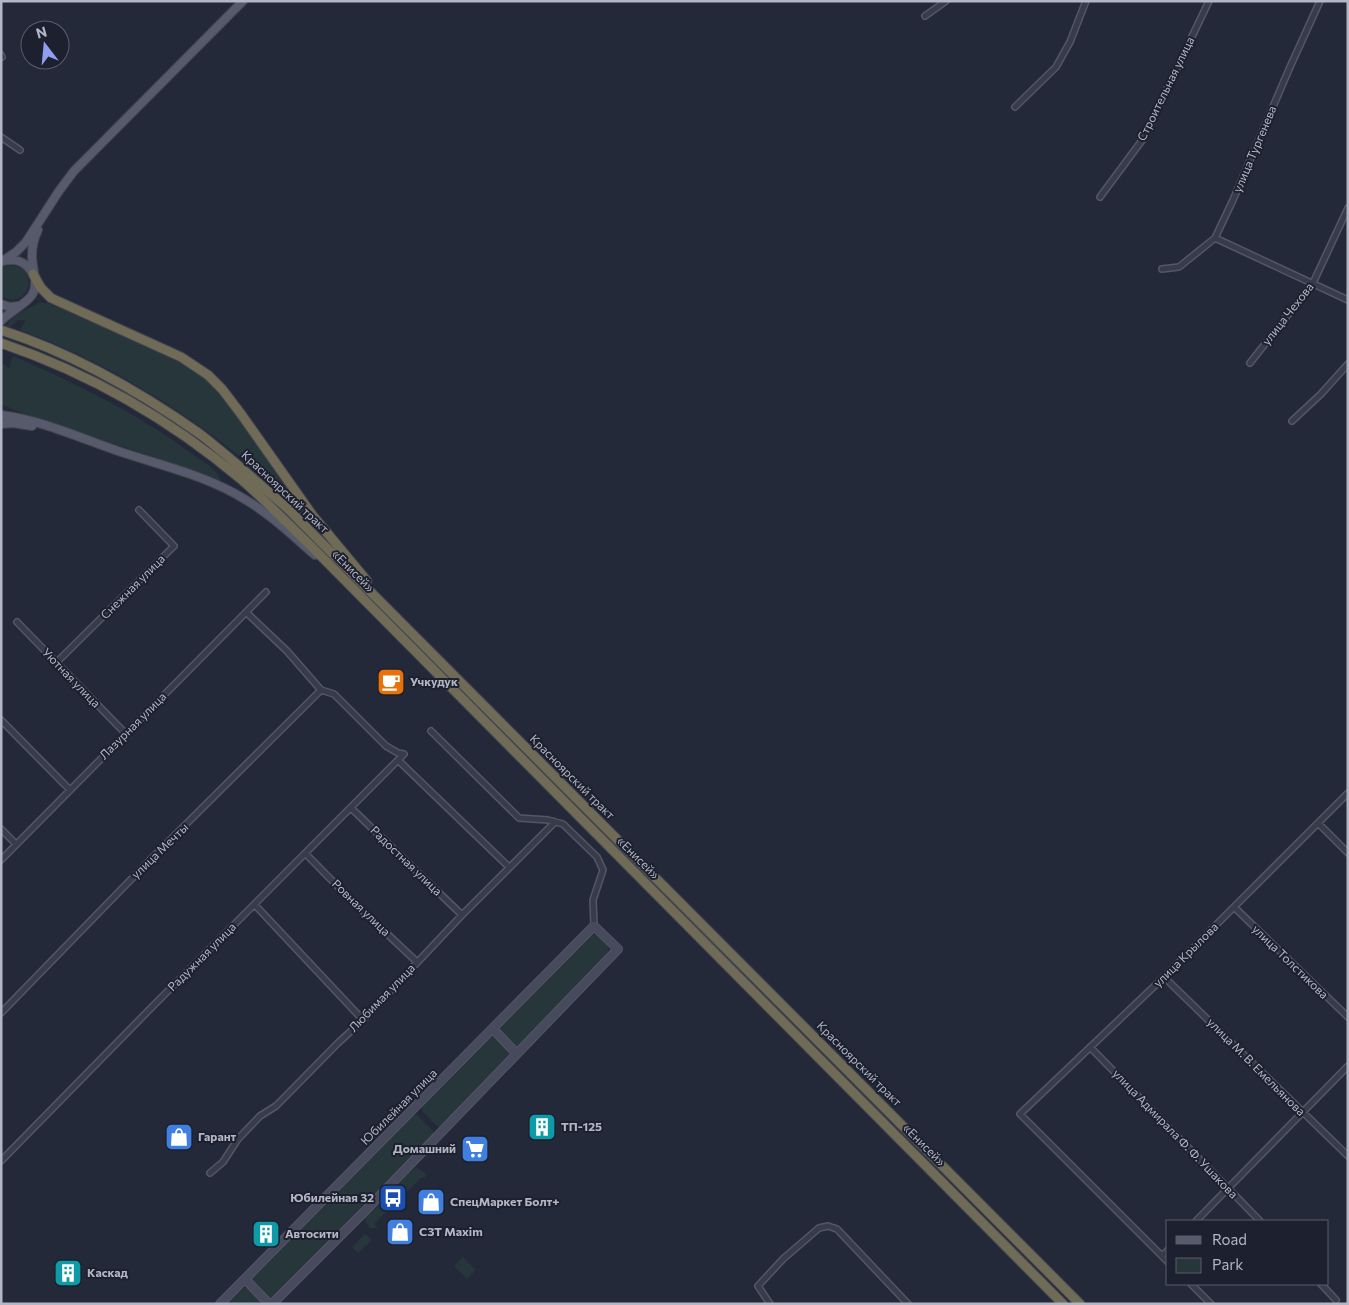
<svg xmlns="http://www.w3.org/2000/svg" width="1349" height="1305" font-family="Commissioner,sans-serif">
	<style>
		.green { fill: #27363b }
		.lines { fill: none; stroke-linecap: round; stroke-linejoin: round }
		.street-casing { stroke: #535665; stroke-width: 8 }
		.secondary-casing { stroke: #535665; stroke-width: 10 }
		.primary-casing { stroke: #414453; stroke-width: 10 }
		.highway-casing { stroke: #404351; stroke-width: 11 }
		.street { stroke: #383b4a; stroke-width: 5 }
		.secondary { stroke: #464a5c; stroke-width: 8 }
		.primary { stroke: #565a6a; stroke-width: 8 }
		.highway { stroke: #6f6b56; stroke-width: 9 }
		.labels { text-anchor: middle; stroke-width: 4; stroke-linejoin: round; paint-order: stroke }
		.street-label { font-size: 12px; fill: #b3b6c5; stroke: #1d202e }
		.poi-label { font-size: 12px; font-weight: bold; fill: #b3b6c5; stroke: #1d202e; text-anchor: start }
	</style>
	<rect width="100%" height="100%" fill="#242939"/>
	<path class="green" d="M10,265L22,268C34,280 29,297 13,300L1,297V268Z
		M40,302L47,303L173,357L206,379L223,396L285,484L318,528L317,530L314,528C289,503 264,477 237,454C172,403 98,358 20,330L26,320H18L10,327L6,326L13,317Z
		M13,356C77,384 139,414 195,456C205,463 220,471 221,483L169,462L25,414L1,404V362L9,368Z
		M596,934L609,947L608,952L516,1048L499,1030L591,936Z
		M491,1037H495L510,1051L509,1055L443,1125L440,1127L437,1126L422,1111V1107Z
		M414,1115H417L433,1131V1135L273,1298H268L253,1283L252,1277Z
		M416,1167L426,1174L425,1178L422,1177L374,1224L378,1228H370L366,1223L365,1218L397,1190L402,1180Z
		M365,1234L372,1240L358,1253L352,1247Z
		M463,1257L476,1270L467,1279L454,1266Z
		M244,1288H248L263,1304H228Z"/>
	<g class="lines">
		<defs>
			<path id="street" d="M925,16L946,1
				M1,55L2,57
				M1015,107L1056,67L1070,42L1086,1
				M1,137L20,150
				M1100,197L1143,139L1209,1
				M1215,238L1348,300
				M1162,269L1179,267L1215,238L1233,200L1290,67L1320,1
				M1250,363L1313,283L1348,208
				M1292,421L1321,394L1348,364
				M17,622L125,733
				M56,663L174,546L139,510
				M1,720L70,790
				M431,731L519,818L548,820L563,824L597,857L603,870L593,900L594,926
				M399,761L509,867
				M351,808L462,915
				M1318,823L1348,853
				M1,829L16,844
				M306,854L350,899L417,962
				M1,860L266,592
				M255,905L363,1020
				M1234,907L1348,1017
				M1164,977L1348,1156
				M1,1013L148,862L321,690
				M1090,1047L1260,1221
				M1,1161L152,1007L404,754L398,753L386,746L334,694L321,690L287,651L247,613
				M210,1173L223,1162L238,1139L260,1116L276,1106L338,1043L363,1020L462,915L555,822
				M1196,1221L1348,1066
				M1162,1256L1168,1250
				M1168,1262L1020,1114L1164,977L1348,793
				M1191,1284L1211,1304
				M1321,1284L1336,1300
				M770,1304L758,1286L783,1259L819,1228L828,1226L837,1229L908,1304"/>
			<path id="secondary" d="M493,1029L517,1054
				M245,1279L269,1304
				M220,1304L594,926L618,949L368,1208L272,1304"/>
			<path id="primary" d="M3,261C17,258 26,262 33,274
				M1,262L16,252L26,242L59,191L74,171L243,1
				M1,304L10,307L18,306
				M1,321C9,312 26,304 32,295C39,284 32,269 32,256C32,247 34,238 38,230
				M1,415C42,420 82,439 121,452C163,466 208,476 246,500C271,515 293,536 315,555
				M1,424L13,423L32,426"/>
			<path id="highway" d="M33,274L41,288L51,298L181,357L208,375L222,389L241,414L313,516L367,581
				M1,330C72,353 139,391 200,434C230,457 258,483 287,508L1080,1304
				M1,343C89,373 171,420 242,480C266,501 288,524 311,546L1063,1304"/>
		</defs>
		<use href="#street" class="street-casing"/>
		<use href="#secondary" class="secondary-casing"/>
		<use href="#primary" class="primary-casing"/>
		<use href="#highway" class="highway-casing"/>
		<use href="#street" class="street"/>
		<use href="#secondary" class="secondary"/>
		<use href="#primary" class="primary"/>
		<use href="#highway" class="highway"/>
	</g>
	<defs>
		<symbol id="cafe-square" viewBox="-11 -11 22 22"><rect x="-9" y="-9" width="18" height="18" rx="4" fill="#e8710a" stroke="#1d202e"/><path d="M-5.5-4.5H6V0H3Q3 3.5 0 3.5H-2.5Q-5.5 3.5-5.5 0ZM3-3.2v2h1.7v-2ZM-6 4.5H4V6H-6Z" fill="#fff"/></symbol>
		<symbol id="building-square" viewBox="-11 -11 22 22"><rect x="-9" y="-9" width="18" height="18" rx="4" fill="#0f9aa8" stroke="#1d202e"/><path d="M-4-6H4V6H1V3H-1V6H-4ZM-2.5-4.3h1.7v1.8h-1.7ZM.8-4.3h1.7v1.8H.8ZM-2.5-1h1.7V.8h-1.7ZM.8-1h1.7V.8H.8Z" fill="#fff"/></symbol>
		<symbol id="shop-square" viewBox="-11 -11 22 22"><rect x="-9" y="-9" width="18" height="18" rx="4" fill="#3f7fe0" stroke="#1d202e"/><path d="M-5-2.5h2.3a2.7 3.5 0 0 1 5.4 0H5L5.5 6h-11ZM-1.5-2.5h3a1.5 2.3 0 0 0-3 0Z" fill="#fff"/></symbol>
		<symbol id="supermarket-square" viewBox="-11 -11 22 22"><rect x="-9" y="-9" width="18" height="18" rx="4" fill="#3f7fe0" stroke="#1d202e"/><path d="M-6-5.5h2.5l.6 2H6L4.5 2H-2.5L-4.4-4H-6ZM-1.5 3.2a1.3 1.3 0 1 0 .1 0ZM3 3.2a1.3 1.3 0 1 0 .1 0Z" fill="#fff"/></symbol>
		<symbol id="bus-square" viewBox="-11 -11 22 22"><rect x="-9" y="-9" width="18" height="18" rx="4" fill="#1a4fb4" stroke="#1d202e"/><path d="M-5-6H5V4H4V6H2V4H-2V6H-4V4H-5ZM-3.5-4V0h7V-4ZM-3.5 1.2v1.5H-2V1.2ZM2 1.2v1.5H3.5V1.2Z" fill="#fff"/></symbol>
	</defs>
	<g fill-rule="evenodd">
		<use href="#cafe-square" x="375" y="666" width="32" height="32"/>
		<use href="#building-square" x="526" y="1111" width="32" height="32"/>
		<use href="#shop-square" x="163" y="1121" width="32" height="32"/>
		<use href="#supermarket-square" x="459" y="1133" width="32" height="32"/>
		<use href="#bus-square" x="377" y="1182" width="32" height="32"/>
		<use href="#shop-square" x="415" y="1186" width="32" height="32"/>
		<use href="#shop-square" x="384" y="1216" width="32" height="32"/>
		<use href="#building-square" x="250" y="1218" width="32" height="32"/>
		<use href="#building-square" x="52" y="1257" width="32" height="32"/>
	</g>
	<g class="labels">
		<g class="street-label">
			<text transform="translate(1166 89) rotate(-64)" y="4">Строительная улица</text>
			<text transform="translate(1255 149) rotate(-67)" y="4">улица Тургенева</text>
			<text transform="translate(1288 314) rotate(-52)" y="4">улица Чехова</text>
			<text transform="translate(285 492) rotate(43)" y="4">Красноярский тракт</text>
			<text transform="translate(353 571) rotate(45)" y="4">«Енисей»</text>
			<text transform="translate(133 587) rotate(-45)" y="4">Снежная улица</text>
			<text transform="translate(71 678) rotate(46)" y="4">Уютная улица</text>
			<text transform="translate(133 726) rotate(-45)" y="4">Лазурная улица</text>
			<text transform="translate(572 777) rotate(45)" y="4">Красноярский тракт</text>
			<text transform="translate(160 851) rotate(-44)" y="4">улица Мечты</text>
			<text transform="translate(638 858) rotate(45)" y="4">«Енисей»</text>
			<text transform="translate(406 861) rotate(44)" y="4">Радостная улица</text>
			<text transform="translate(361 908) rotate(44)" y="4">Ровная улица</text>
			<text transform="translate(1186 955) rotate(-45)" y="4">улица Крылова</text>
			<text transform="translate(202 957) rotate(-45)" y="4">Радужная улица</text>
			<text transform="translate(1290 962) rotate(44)" y="4">улица Толстикова</text>
			<text transform="translate(382 998) rotate(-46)" y="4">Любимая улица</text>
			<text transform="translate(859 1064) rotate(45)" y="4">Красноярский тракт</text>
			<text transform="translate(1256 1067) rotate(45)" y="4">улица М. В. Емельянова</text>
			<text transform="translate(399 1107) rotate(-45)" y="4">Юбилейная улица</text>
			<text transform="translate(1175 1134) rotate(46)" y="4">улица Адмирала Ф. Ф. Ушакова</text>
			<text transform="translate(924 1145) rotate(45)" y="4">«Енисей»</text>
		</g>
		<g class="poi-label">
			<text x="410" y="686">Учкудук</text>
			<text x="561" y="1131">ТП-125</text>
			<text x="198" y="1141">Гарант</text>
			<text x="456" y="1153" text-anchor="end">Домашний</text>
			<text x="374" y="1202" text-anchor="end">Юбилейная 32</text>
			<text x="450" y="1206">СпецМаркет Болт+</text>
			<text x="419" y="1236">СЗТ Maxim</text>
			<text x="285" y="1238">Автосити</text>
			<text x="87" y="1277">Каскад</text>
		</g>
	</g>
	<rect width="1349" height="1305" fill="none" stroke="#b3b6c5" stroke-width="5"/>
	<rect x="1166" y="1220" width="162" height="65" fill="#1d202e" stroke="#595c6a"/>
	<rect x="1176" y="1236" width="25" height="8" fill="#565a6a" stroke="#595c6a"/>
	<text x="1212" y="1245" font-size="15" fill="#b3b6c5">Road</text>
	<rect x="1176" y="1258" width="25" height="15" fill="#27363b" stroke="#595c6a"/>
	<text x="1212" y="1270" font-size="15" fill="#b3b6c5">Park</text>
	<g transform="translate(45 45) rotate(344)"><circle r="24" fill="#1d202e" stroke="#595c6a"/>
	<path d="M0-4L9 19L0 12L-9 19Z" fill="#8f9fef"/>
	<text y="-8" font-size="14" font-weight="bold" text-anchor="middle" fill="#b3b6c5">N</text>
	</g>
</svg>
